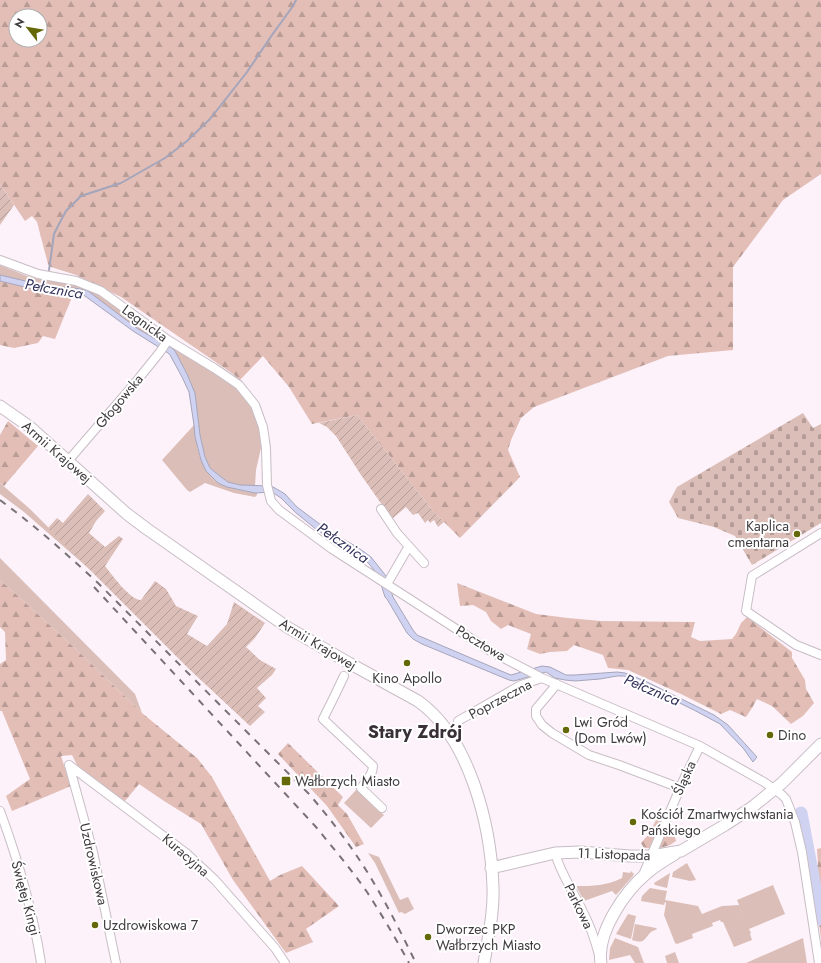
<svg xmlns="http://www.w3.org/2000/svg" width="821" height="963" font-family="Jost,sans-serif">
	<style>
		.grass { fill: #dcbeb8 }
		.forest { fill: url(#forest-firs); fill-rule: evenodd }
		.cemetery { fill: url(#cemetery-stones) }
		.garden { fill: url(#garden-furrows) }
		.water { fill: #d0d2f1; stroke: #a4a5bb }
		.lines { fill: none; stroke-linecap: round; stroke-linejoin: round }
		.stream { stroke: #a4a5bb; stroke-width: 2 }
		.river { stroke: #d0d2f1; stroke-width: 13 }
		.street-casing { stroke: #c8bdc5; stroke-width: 10 }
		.secondary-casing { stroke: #c8bdc5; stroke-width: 13 }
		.street { stroke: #fff; stroke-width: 8 }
		.secondary { stroke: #fff; stroke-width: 11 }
		.rail { stroke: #777175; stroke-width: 2; stroke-dasharray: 7 7; stroke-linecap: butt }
		.poi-dot { fill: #646807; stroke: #fff; stroke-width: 1.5 }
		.labels { text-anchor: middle; stroke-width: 4; stroke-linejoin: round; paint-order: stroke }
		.street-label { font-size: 14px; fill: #3f3b3e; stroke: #fff }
		.poi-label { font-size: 14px; fill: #3f3b3e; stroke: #fff; text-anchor: start }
		.water-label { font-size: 15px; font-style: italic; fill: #31305a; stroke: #fff }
		.district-label { font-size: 18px; font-weight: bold; fill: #393137; stroke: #fff }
	</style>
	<defs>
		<pattern id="forest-firs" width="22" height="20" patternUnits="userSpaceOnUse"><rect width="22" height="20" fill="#e2beb7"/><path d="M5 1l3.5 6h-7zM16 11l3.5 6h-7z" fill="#b99c96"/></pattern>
		<pattern id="cemetery-stones" width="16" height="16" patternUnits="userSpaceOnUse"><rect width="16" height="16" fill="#dcbeb8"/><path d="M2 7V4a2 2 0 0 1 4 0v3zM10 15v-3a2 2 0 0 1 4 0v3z" fill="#b49c97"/></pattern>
		<pattern id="garden-furrows" width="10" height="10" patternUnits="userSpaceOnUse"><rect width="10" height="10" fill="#dcbeb8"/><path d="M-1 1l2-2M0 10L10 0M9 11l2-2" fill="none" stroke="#b49c97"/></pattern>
	</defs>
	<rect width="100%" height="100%" fill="#fdf2fa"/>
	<path class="grass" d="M0,265L27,276L39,279L74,284L94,291L106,299L162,340L161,342L138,329L87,291C76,287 65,288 53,286C35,284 18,279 0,275Z
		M172,348H176L238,387L253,406L260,428L261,448L256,470L255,486L240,485L228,482L221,477L210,468L205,457L200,435L195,393L187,374L175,351Z
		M194,425C196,445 200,470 218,483C224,487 232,488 239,490C245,491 251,493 257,493V495L255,497L234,493L205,483L190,492L187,490L162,460Z
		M0,483L30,509L95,574L24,512L0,494Z
		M0,558L135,694L142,713L79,652L7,586L0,581Z
		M357,789L384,815L371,828L344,803Z
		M368,853L379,857L400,900L408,897L414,909L405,914L401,912L399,913L375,863Z
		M687,863L696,880L690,881L672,877L673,872Z
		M631,871L634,874L633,876L616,895L612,891L584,901L576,886C594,886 605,886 622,878L623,872L630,873Z
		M670,873L667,888L655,885L654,883Z
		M773,885L785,914L749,929L751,933L750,934L752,940L734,947L723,922H721L720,920L712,923L713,926L692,934L693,938L677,944L675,943L664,915L666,903L665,902L664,905L641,901L642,896L650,888L667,891L665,900L698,906L702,914L722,906L739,905L749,929L737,900Z
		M628,914L636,916L631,939L616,934Z
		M635,924L656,928L657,929C657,929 651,932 651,932C643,940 645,944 632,940Z
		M615,938L638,947L644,963H635L630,955L609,960L610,948Z
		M803,938L807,963H746Z
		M675,952L679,963H667L665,956Z"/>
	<path class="forest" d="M0,0H821V174L783,200L733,267V350L668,356L534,407L521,418L511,440L508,450L520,477L460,538L434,512L357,415L312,424L289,387L263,356L240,380L233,374L121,297L76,275L51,267L48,264L37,222L32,216L25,221L0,184ZM16,16H40V40H16Z
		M0,281L37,290L74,292L55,339L43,336L38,343L14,348L0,345Z
		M8,421L38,446L4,486L0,483V435Z
		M0,581L7,586L79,652L142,713L197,758L212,777L270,881L280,875L302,866L339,906L306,929L313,942L286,953L233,880L201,824L164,801L139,784L125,801L80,771L72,755L61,756L71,786L12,811L6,796L30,779L2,711H0V664L6,660L5,632L0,627Z
		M457,583L536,614L568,618L601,621L695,622L691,637L700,641L732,639L736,634L741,623L747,617L792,652V658L805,680L806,689L814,703L803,716L791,724L772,706L757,699L752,708L746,717L730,710L721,714L681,694L628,670L608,668L603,655L574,645L567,651L550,652L540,654L527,649L531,634L508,625L501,629L491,621L486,612L473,605L460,606Z
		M288,743L343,797L338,805L347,814L364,844L356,847L327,806L278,754Z
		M664,813H667L653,848H644L641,843L649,834L657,818Z
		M662,833L668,834L675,837L676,841L670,845L657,849Z
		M821,848V939L817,908L810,866L818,865L817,849Z"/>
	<path class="cemetery" d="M803,413L813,428L821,424V523L752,565L735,536L714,527L678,518L669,502L677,487Z"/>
	<path class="garden" d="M0,184L14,205L0,225Z
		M357,415L434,512L444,522L438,527L434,520L430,523L428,520L425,523L418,513L413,515L406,507L392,519L361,475L336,436L327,427L319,423Z
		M88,494L105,511L96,521L92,528L89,533L105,547L119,536L123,539L105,566C112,575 130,600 141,600L155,581L166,589L176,606L198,616L187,634L207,646L227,624L234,602L265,623L255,638L246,647L260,660L276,669L272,675L257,688L266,698L258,706L265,712L250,726L189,669L48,528L57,518L63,523Z"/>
	<path class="water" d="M0,275C18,279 35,284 53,286C65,288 76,287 88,291L138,329L172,348L175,351L187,374L195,393L200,435L205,457L210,468L221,477L228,482L240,485L271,486L275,488L285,494L297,507L325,528L360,549L371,557L386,576L393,597L413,630L417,635L506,673L511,675L542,666L550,667L566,675H575L617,672L625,673L645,681L714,715L728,725L757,757L753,762L743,748L720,724L694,710L624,676H617L600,679L575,681L565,680L555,678L546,672L514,681L509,680L422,644L413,639L407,633L387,599L385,597L378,575L370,565L362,557L317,530L295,512L281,498L272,492L255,493L227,487L218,483L206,471L201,460L195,437L194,425L189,392L182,377L170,355L168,353L133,331L85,296L74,292L37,290L0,281Z"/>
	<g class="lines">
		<path class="stream" d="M49,270L54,234L59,224L66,211L81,196L121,183L165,158L187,141L210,119L247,72L272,35L293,6L296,0"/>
		<path class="river" d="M801,813L821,919"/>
		<defs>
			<path id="street" d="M0,260L38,274L76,281L101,291L168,340L214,368L239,385L255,405L263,427L266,448L267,485L271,501L279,510L332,549L492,652L542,678L700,746L764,782L781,794L786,799L795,822L802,852L819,963
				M68,461L135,383L160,352L168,340
				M381,509L397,533L424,563
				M821,533L752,576L746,611L796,645L821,655
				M387,584L409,546
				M344,676L334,697L323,719L373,766C373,775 366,781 361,788L382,808
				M557,684L536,709V716L542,725L552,733L589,755L619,765L680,788
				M458,721L521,685L542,678
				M69,765L186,853L215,880L259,930L275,948L285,963
				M69,765L93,852L116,963
				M0,811C18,860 33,911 41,963
				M555,853C561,875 574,892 583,912C590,925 595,940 599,955
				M643,875L683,781L700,746"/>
			<path id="secondary" d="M0,406L30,427L127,514L147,529L287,627L349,663L418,701C470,738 491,826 493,887C494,913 488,938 484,963
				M491,868L555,853L580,852L630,856H651L681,851L725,825L751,808L782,783L821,744
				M601,963C596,933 625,891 647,873C655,866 665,860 675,854"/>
		</defs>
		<use href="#street" class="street-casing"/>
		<use href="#secondary" class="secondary-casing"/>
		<use href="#street" class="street"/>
		<use href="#secondary" class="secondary"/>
		<path class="rail" d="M0,500C35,526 67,554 99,584L309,794C333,822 356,852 375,885C390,910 403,937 416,963
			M94,587L316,827C333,848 351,869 367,892C382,915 396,939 409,963"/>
	</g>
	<g class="poi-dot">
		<circle cx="797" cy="534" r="4"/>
		<circle cx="407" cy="663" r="4"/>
		<circle cx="566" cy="730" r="4"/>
		<circle cx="770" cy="735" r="4"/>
		<rect x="281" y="776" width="10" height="10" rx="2"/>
		<circle cx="633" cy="822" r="4"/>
		<circle cx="95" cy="925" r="4"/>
		<circle cx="428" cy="937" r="4"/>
	</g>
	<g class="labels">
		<g class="street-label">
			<text transform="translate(145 323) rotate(36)" y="5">Legnicka</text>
			<text transform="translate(119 401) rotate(-50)" y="5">Głogowska</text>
			<text transform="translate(57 452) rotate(41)" y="5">Armii Krajowej</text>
			<text transform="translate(481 643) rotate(31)" y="5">Pocztowa</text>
			<text transform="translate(318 644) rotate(31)" y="5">Armii Krajowej</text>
			<text transform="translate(500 699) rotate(-28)" y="5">Poprzeczna</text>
			<text transform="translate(684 778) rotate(-66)" y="5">Śląska</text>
			<text transform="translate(614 854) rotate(2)" y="5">11 Listopada</text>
			<text transform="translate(186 855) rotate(41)" y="5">Kuracyjna</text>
			<text transform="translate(94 864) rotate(77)" y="5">Uzdrowiskowa</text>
			<text transform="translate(26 898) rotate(75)" y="5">Świętej Kingi</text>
			<text transform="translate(579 906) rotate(64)" y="5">Parkowa</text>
		</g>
		<g class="poi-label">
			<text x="789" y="531" text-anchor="end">Kaplica<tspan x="789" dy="16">cmentarna</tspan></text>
			<text x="407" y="683" text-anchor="middle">Kino Apollo</text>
			<text x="574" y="727">Lwi Gród<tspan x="574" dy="16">(Dom Lwów)</tspan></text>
			<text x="778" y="740">Dino</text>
			<text x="295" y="786">Wałbrzych Miasto</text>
			<text x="641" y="819">Kościół Zmartwychwstania<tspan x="641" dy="16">Pańskiego</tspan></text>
			<text x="103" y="930">Uzdrowiskowa 7</text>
			<text x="436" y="934">Dworzec PKP<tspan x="436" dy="16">Wałbrzych Miasto</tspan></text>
		</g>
		<g class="water-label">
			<text transform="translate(54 289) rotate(10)" y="5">Pełcznica</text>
			<text transform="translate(343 543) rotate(35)" y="5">Pełcznica</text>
			<text transform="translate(652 690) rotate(23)" y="5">Pełcznica</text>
		</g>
		<g class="district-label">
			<text x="415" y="738">Stary Zdrój</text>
		</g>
	</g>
	<g transform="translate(28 28) rotate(301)"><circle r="19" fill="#ffffff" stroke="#b2b1b2"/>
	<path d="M0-3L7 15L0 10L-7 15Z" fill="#646807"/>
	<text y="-6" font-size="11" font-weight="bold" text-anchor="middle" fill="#3f3b3e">N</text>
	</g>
</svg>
